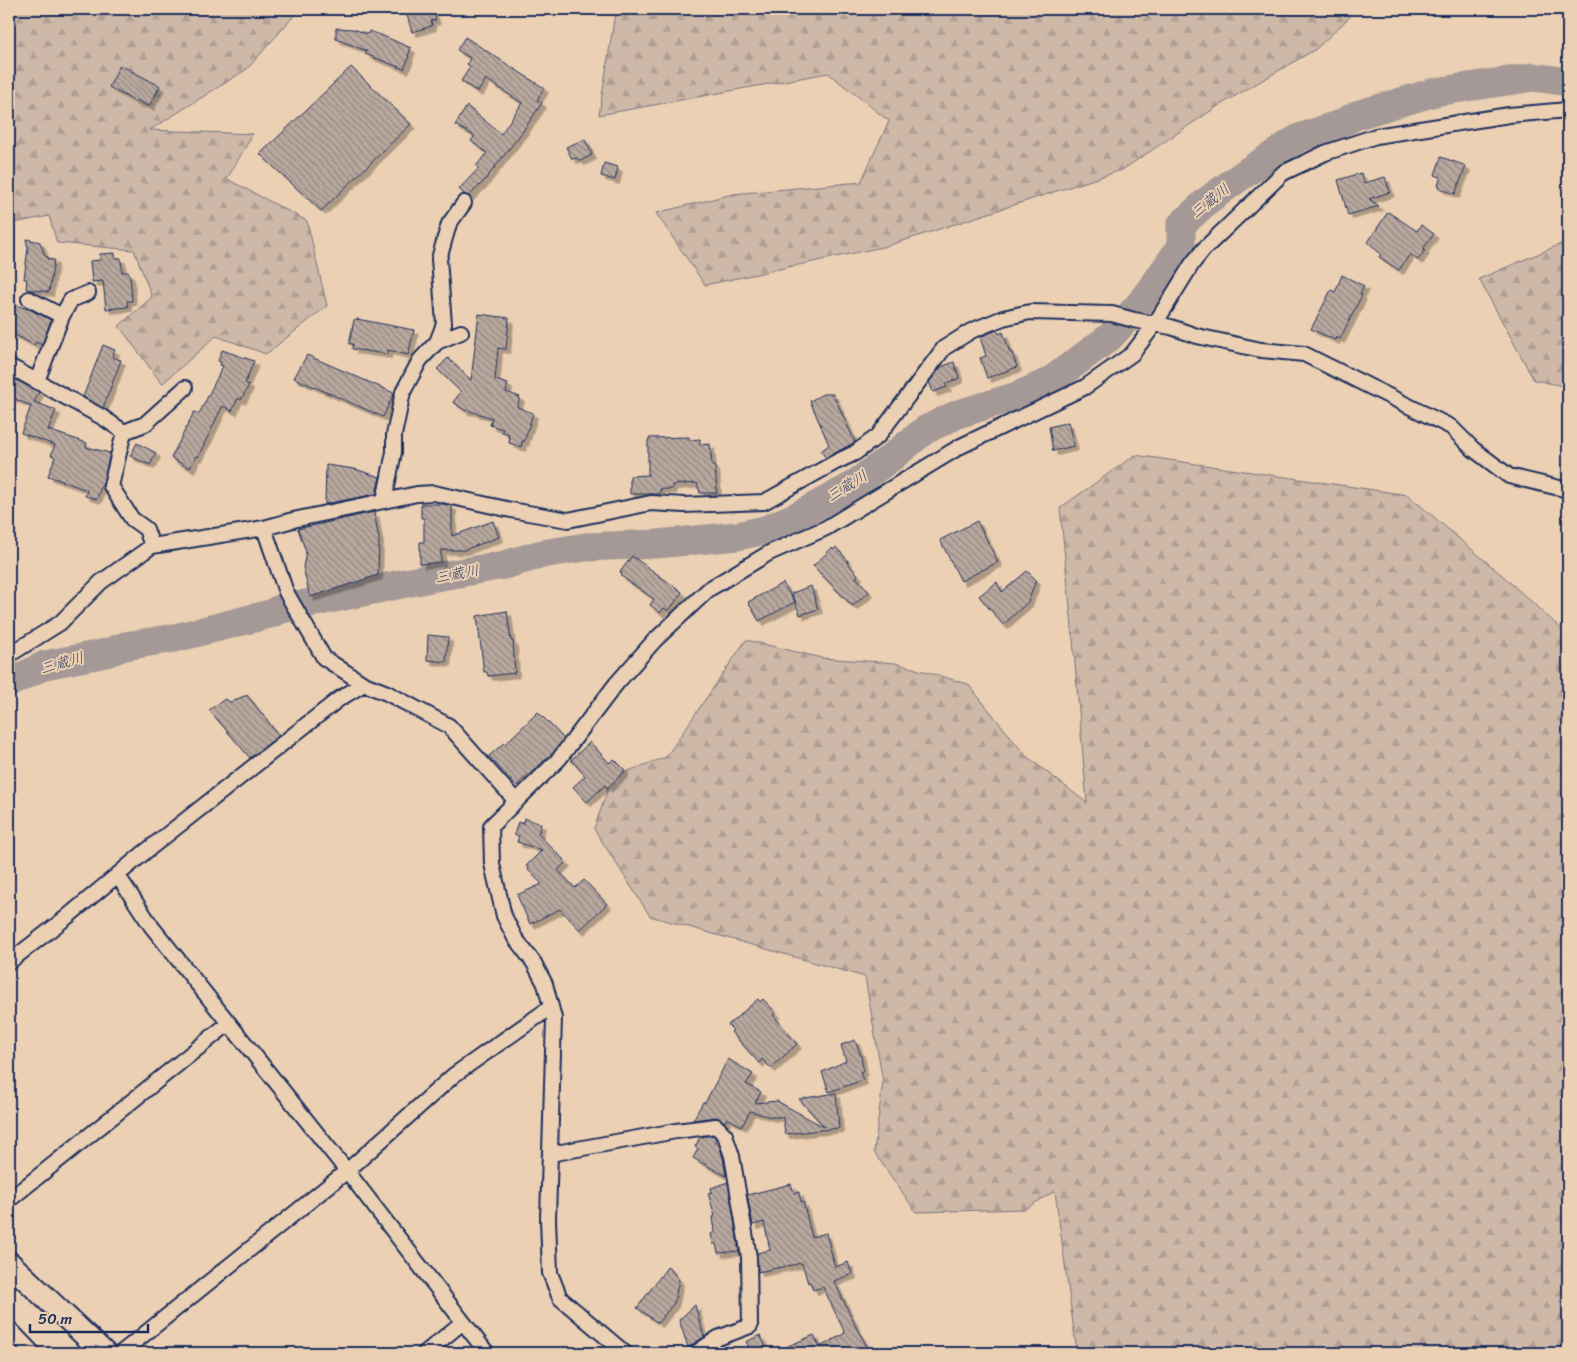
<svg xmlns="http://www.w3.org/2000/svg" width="1577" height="1362" font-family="Sriracha,'Klee One',sans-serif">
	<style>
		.forest { fill: url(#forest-firs); stroke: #747482 }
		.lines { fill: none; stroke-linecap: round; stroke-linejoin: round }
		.river { stroke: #a49996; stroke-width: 29 }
		.building { fill: url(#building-back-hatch); stroke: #1b2f5e; filter: url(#shadow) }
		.street-casing { stroke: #1b2f5e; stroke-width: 18 }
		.primary-casing { stroke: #1b2f5e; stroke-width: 26 }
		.street { stroke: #ecd0b3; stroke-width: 14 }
		.primary { stroke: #ecd0b3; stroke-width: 22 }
		.labels { text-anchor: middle; stroke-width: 4; stroke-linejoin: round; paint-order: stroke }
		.water-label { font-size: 15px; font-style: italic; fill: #364469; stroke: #ecd0b3 }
	</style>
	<defs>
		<pattern id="forest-firs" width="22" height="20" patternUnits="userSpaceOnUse" patternTransform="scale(1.25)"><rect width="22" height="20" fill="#ceb8a7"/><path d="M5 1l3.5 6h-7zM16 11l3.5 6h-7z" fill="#b09e92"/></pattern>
		<pattern id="building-back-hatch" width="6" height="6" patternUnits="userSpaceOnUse" patternTransform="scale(1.25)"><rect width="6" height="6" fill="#b8a89e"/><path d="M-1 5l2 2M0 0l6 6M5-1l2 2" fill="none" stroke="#958984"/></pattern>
		<filter id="shadow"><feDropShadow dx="4.5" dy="4.5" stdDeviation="0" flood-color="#0004"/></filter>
	</defs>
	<rect width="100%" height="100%" fill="#ecd0b3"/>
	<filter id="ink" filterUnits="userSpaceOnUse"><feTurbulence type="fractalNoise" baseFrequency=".02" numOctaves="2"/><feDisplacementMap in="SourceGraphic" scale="10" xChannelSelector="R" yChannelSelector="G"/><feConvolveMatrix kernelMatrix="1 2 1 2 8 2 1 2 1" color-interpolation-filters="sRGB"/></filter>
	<g filter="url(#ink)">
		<path class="forest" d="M9,9H300L247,69L150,130L253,134L227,179L307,221L327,306L266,354L216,336L162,384L119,326L152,297L134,250L57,243L49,216L9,224Z
			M618,9H1358L1316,49L1218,106L1122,170L887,246L705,285L656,213L733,194L861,182L889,121L828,73L599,115L614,20Z
			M1568,241V387L1534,380L1479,279Z
			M1135,455L1408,495L1503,576L1568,635V1353H1077L1055,1191L1025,1209L916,1212L874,1152L883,1082L865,977L650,916L594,829L612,777L666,757L746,640L822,658L895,663L968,684L1026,756L1087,803L1071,617L1060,508Z"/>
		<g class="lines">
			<path class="river" d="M9,683L45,665L106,653L125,646L175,638L274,613L277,610L430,578L504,565L542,554L585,547L657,544L737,536L765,530L799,515L849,488L892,457L925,430L958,414L1017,396L1049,382L1110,337L1140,304L1181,247V225L1207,201L1244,174L1299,138L1340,124L1357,115L1435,92L1534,77L1568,82"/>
		</g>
		<path class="building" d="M415,9H432L436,20L431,21L432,26L412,32L406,12Z
			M336,28L353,29L368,34L369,31L381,35L411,48L408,56L409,57L404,69L365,54L367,51L336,39Z
			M465,37L544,88L537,100L542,103L523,131L484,181L469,196L464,194L459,189L479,168L476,166L487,153L471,141L475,136L455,125L467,106L501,134L522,103L486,79L478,92L461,81L470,67L467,64L470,58L457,50Z
			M120,65L160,86L149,106L137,100L136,102L109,87Z
			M351,67L411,124L321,211L260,154Z
			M585,139L592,155L580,161L576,158L572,159L566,147Z
			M1441,157L1466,166L1455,194L1439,188L1440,186L1438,185L1441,177L1435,175Z
			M604,163L618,167L615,180L601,176Z
			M1361,173L1364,183L1385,177L1390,192L1369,199L1379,206L1348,215L1338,180Z
			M1388,212L1417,231L1421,225L1434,234L1423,249L1425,250L1418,260L1410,254L1399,270L1379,257L1381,254L1368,242Z
			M26,239L40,242L45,256L48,257L47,259L54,260L49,292L26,289L27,279H24L28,248Z
			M115,253V258H121L122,272H128L130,276L132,301H127L128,307L106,309L103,281L92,282L90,261L100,260V254Z
			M1342,275L1364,286L1360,294L1362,295L1340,339L1336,337L1335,340L1311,329L1331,290L1335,292Z
			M9,303L31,310L51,320L42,345L36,342L34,345L10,332L12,329L9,327Z
			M479,314L509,318L506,349L498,348L495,380L508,384L506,392L520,397L517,407L533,413L524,442L522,441L521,447L509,443L510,438L508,437L509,434L502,432L503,429L490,425L492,418L467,410L466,411L453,402L461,392L437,369L448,358L471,380Z
			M357,319L414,330L408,355L388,350L387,354L352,349L353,344H349L354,320Z
			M997,330L999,334L1003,332L1010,353H1012L1017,367L987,378L980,358L986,356L980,337Z
			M103,345L115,350L112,357L121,360L103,408L83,397Z
			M222,350L254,361L245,383L249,385L241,400L238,398L232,411L223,406L221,409L198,457L196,456L190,468L171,458L194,412L199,414L223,366L220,365L221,362L218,361Z
			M307,355L394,393L383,417L294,378Z
			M954,362L959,378L945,384L947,387L933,392L929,382L941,367Z
			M14,379L39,392L34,402L56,410L48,430L87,443L86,447L110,453L102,487L101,486L97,499L85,496L87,490L48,476L55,457L51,455L55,445L21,433L31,406L11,397L14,391L9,389Z
			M823,394H833L855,442L826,458L821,451L829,445L810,401Z
			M1068,422L1074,446L1053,451L1049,427Z
			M689,437V440L700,439V445L710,444L712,466H715L717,493H700L697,483L672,485V489H660V494H630V476L648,475V440H649V438Z
			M137,443L156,453L150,465L130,456Z
			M326,465L355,469L380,477L376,494L325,504Z
			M421,504H444L452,506V536L493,521L499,537L464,550H441V562L420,564V551L419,550L420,549V542H424V518H421Z
			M374,512L379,539L378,575L310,597L303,567L306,552L298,529Z
			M977,521L998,562L961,581L940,540Z
			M836,547L848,561L847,562L858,575L856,577L869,592L852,606L813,566L832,548L833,550Z
			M632,556L682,592L669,611L664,608L660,613L650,605L654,599L621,576L622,573L620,572Z
			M1027,571L1036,580L1028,602L1003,625L979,596L997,582L1002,592Z
			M783,583L795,602L759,621L748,602Z
			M811,586L818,609L800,615L792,593Z
			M507,611L511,641H513L515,673L488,676L487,672H484L477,616Z
			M428,635L448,637L446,662L427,660Z
			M247,695L279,736L250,758L209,710L225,699L230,702Z
			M538,712L564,739L553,753L516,786L489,756L504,743L505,744Z
			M590,742L609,763L614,759L624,769V772L607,788L605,785L587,802L573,787L585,776L571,760Z
			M524,818L541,824L538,834L566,862L558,870L575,888L584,880L607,904L580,930L560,909L530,924L517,895L542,884L528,870L529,868L526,866L542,850L517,842L519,836L514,835L518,822L523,824Z
			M758,999L760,1002L763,999L776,1013L773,1015L797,1044L771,1068L762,1059L759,1063L731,1032L733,1030L728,1025Z
			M855,1040L861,1056L863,1071L860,1072L863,1080L829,1092L822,1072L846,1061L841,1045Z
			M728,1059L753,1074L746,1084L761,1092L755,1103L777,1101L824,1127L799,1099L836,1093L839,1128L785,1134L783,1117H771L750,1111L742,1126L727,1118L725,1122L719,1118L715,1117L693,1120L703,1102L705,1103Z
			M713,1135L716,1139L714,1143L719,1144L723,1158L726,1176L693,1158L698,1149L695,1147L700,1137Z
			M728,1182L739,1251L718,1253L716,1244H713L711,1234L715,1232L713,1217L715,1216L708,1193L712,1192L711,1188Z
			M791,1184L794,1193L799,1192L801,1202H803L812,1237L826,1233L835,1267L848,1262L852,1274L834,1281L858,1331L871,1353H772L814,1335L820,1347L845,1333L823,1287L813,1290L810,1282L808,1283L802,1263L758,1272L757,1253L770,1250L764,1222L753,1225L747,1195Z
			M668,1266L679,1280L674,1303L658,1323L637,1308Z
			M695,1305L704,1337L688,1347L679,1320Z
			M760,1335L769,1353H752L746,1342Z"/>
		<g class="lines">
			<defs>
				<path id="street" d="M29,299L62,316
					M437,342L444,324L439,259L449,224L464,203
					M9,366L102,417L124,432L111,486L132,519L146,529L152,546
					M37,381L62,316L71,300L88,293
					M124,432L145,424L185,388
					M384,501L394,452V435L403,392L420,360L437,342L461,332
					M264,528L286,592L324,658L364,684L387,693L449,726L516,801
					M9,655L60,623L101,582L152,546L264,528L293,520L417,494L434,493L511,510L568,520L651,503L684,505L764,502L836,462L855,453L878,436L944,348L971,331L1003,318L1030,312L1112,314L1134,320L1171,327L1197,336L1261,350L1304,354L1451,427L1473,449L1509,476L1568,490
					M118,876L152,927L347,1171L487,1353
					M9,962L67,917L145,852L339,699L364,684
					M550,1154L676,1131L716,1126L725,1135L732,1156L749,1257L750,1326L718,1338L696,1353
					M9,1200L229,1023
					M9,1328L33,1353
					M121,1353L347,1171L454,1075L551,1007
					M425,1353L463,1322
					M625,1353L560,1298L550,1273L548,1219L554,1018L545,984L534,963L515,938L504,916L492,864L491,826L559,759L616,684L654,641L709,589L769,553L826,528L961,446L1085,387L1132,354L1155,324L1192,264L1204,249L1283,173L1325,153L1376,136L1509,115L1568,110"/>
				<path id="primary" d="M9,1263L104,1353"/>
			</defs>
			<use href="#street" class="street-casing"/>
			<use href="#primary" class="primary-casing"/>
			<use href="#street" class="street"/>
			<use href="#primary" class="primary"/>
		</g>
	</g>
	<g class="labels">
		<g class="water-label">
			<text transform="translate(1210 201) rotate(-39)" y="5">三蔵川</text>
			<text transform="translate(847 486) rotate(-32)" y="5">三蔵川</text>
			<text transform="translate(457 574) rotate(-11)" y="5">三蔵川</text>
			<text transform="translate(62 663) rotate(-16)" y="5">三蔵川</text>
		</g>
	</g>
	<rect width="1577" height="1362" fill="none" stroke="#ecd0b3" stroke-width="30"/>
	<rect x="15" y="15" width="1547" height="1332" fill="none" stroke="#1b2f5e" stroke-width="2" filter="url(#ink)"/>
	<path d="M30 1324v8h118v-8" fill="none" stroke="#1b2f5e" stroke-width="2.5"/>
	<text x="38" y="1324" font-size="15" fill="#1b2f5e" stroke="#ecd0b3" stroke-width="4" paint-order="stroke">50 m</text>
</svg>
